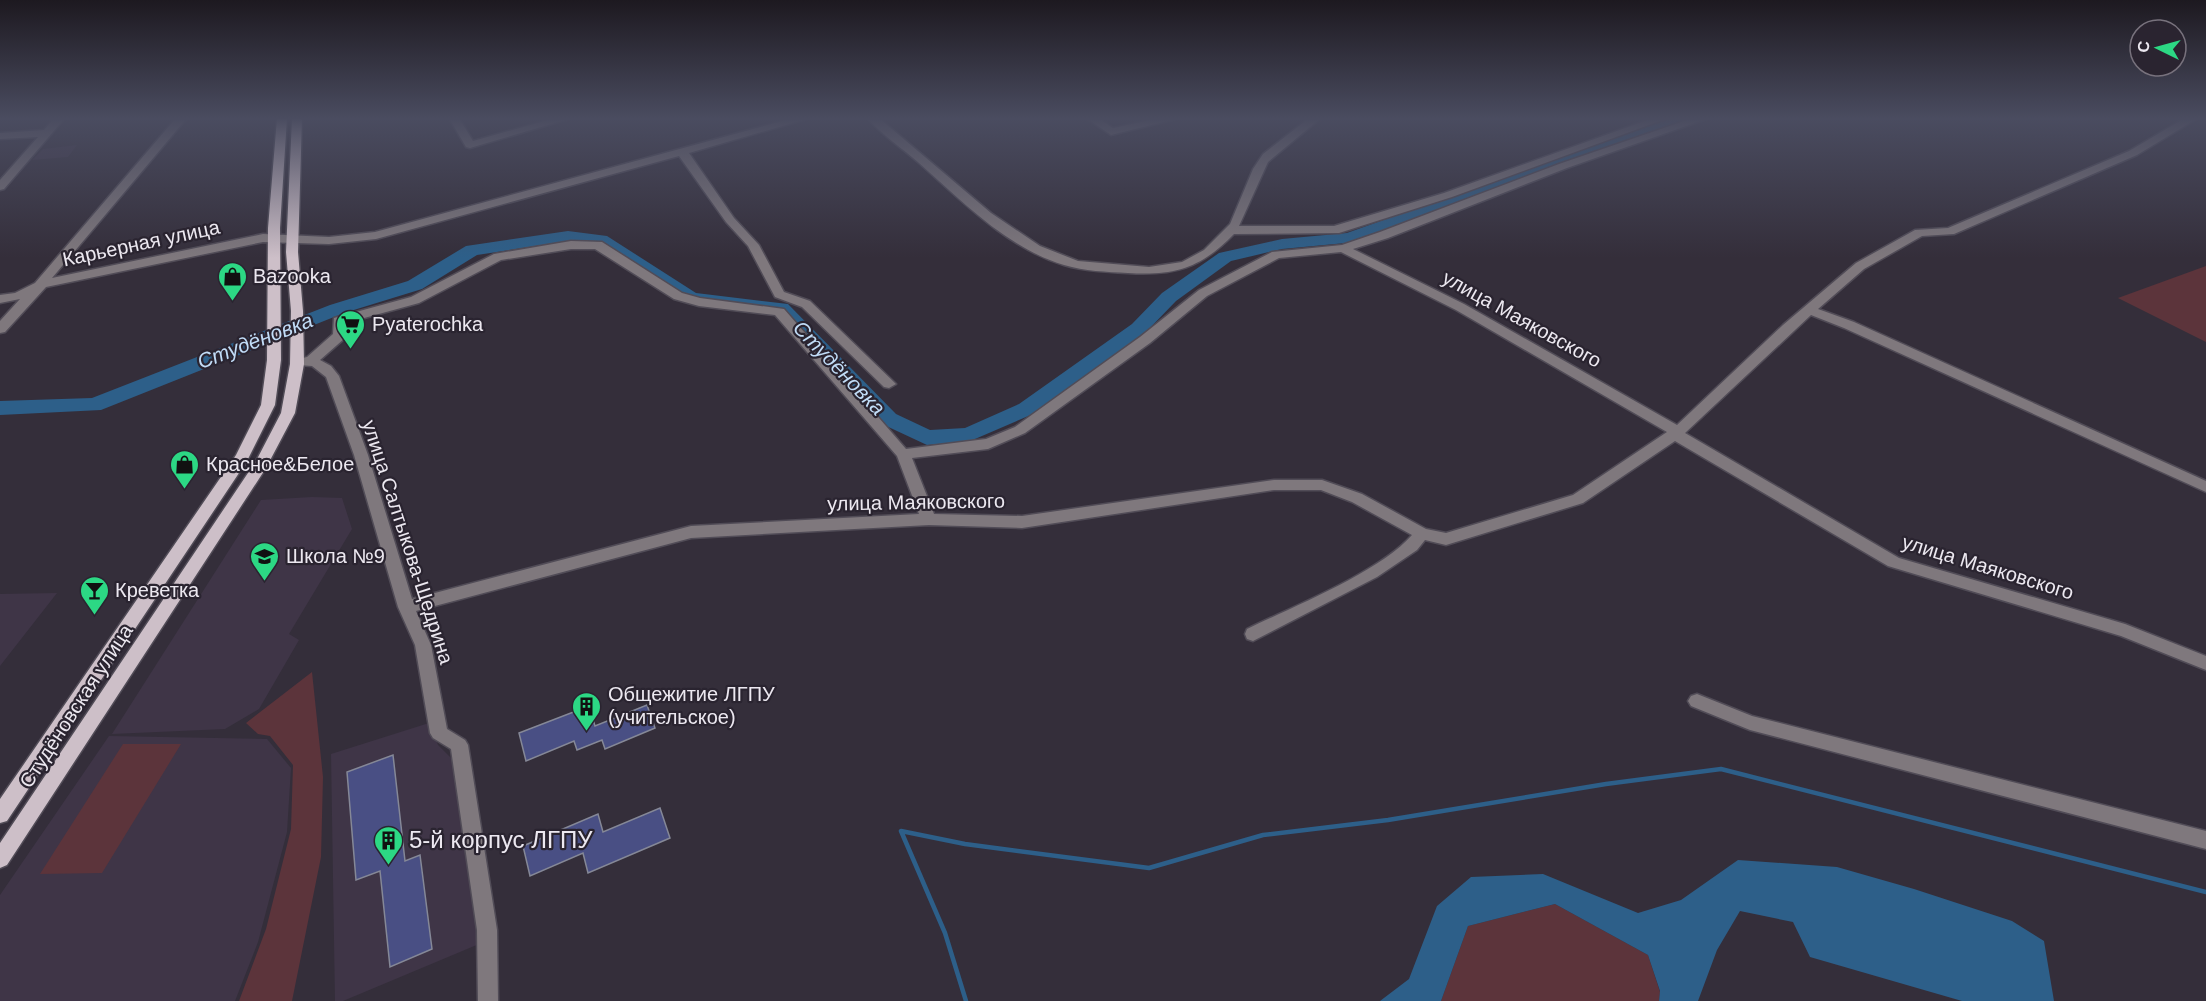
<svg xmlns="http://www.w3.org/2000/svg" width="2206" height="1001" font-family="Helvetica,sans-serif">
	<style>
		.built { fill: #3f3547 }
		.green { fill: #5c343b }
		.water { fill: #2d5f89 }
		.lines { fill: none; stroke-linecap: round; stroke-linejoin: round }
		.stream { stroke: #2d5f89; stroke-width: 4.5 }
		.river { fill: #2d5f89; fill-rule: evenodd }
		.building { fill: #494f84; stroke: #858897; stroke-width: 1.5 }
		.minor-casing { stroke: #514c57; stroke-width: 3 }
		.major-casing { stroke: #514c57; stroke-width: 3 }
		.minor { fill: #7f787d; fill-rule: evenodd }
		.major { fill: #cdbfc8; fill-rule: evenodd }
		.labels { text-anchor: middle; stroke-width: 4.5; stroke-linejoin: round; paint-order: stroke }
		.street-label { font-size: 20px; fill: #ece8f0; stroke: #2a2430 }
		.poi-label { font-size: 20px; fill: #ece8f0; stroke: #2a2430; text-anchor: start }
		.water-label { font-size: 21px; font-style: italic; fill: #c1dcf7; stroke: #2a2430 }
		.near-poi-label { font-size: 24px; fill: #ece8f0; stroke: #2a2430; text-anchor: start }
	</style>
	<rect width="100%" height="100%" fill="#342e3a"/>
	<path class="built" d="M77,145L68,157L32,160L43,149Z
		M312,497L342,498L352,529L289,634L299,640L259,709L225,729L112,734L261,500Z
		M57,593L0,666V594Z
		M429,723L438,745L454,761L479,944L343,1001H335L331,754Z
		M109,736L267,739L291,768L287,832L258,942L235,1001H0V895Z"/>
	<path class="green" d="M2206,266V342L2118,298Z
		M312,672L323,777L321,857L292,1001H239L266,929L291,829L293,765L270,736L258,734L246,723Z
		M123,744H181L102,873L40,874Z
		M1555,904L1648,955L1660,992L1659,1001H1441L1468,926Z"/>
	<path class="water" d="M1738,860L1837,867L1914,889L2012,921L2044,941L2054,1001H1962L1810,957L1793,922L1740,911L1717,950L1698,1001H1659L1660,991L1648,955L1555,904L1468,926L1441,1001H1380L1409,979L1437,906L1471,877L1543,874L1638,913L1681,900Z"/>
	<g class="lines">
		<path class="stream" d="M966,1001L945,933L901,831L965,844L1149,868L1263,835L1388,820L1606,784L1721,769L2206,892"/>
		<path class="river" d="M1669,118H1692L1690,121L1356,242L1282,249L1231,261L1176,301L1146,332L1033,414L968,442L927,445L882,424L775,313L684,302L596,245L568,241L477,255L422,289L344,313L101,410L0,415V401L92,398L330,305L408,281L466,246L568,231L607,236L696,293L788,304L896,414L930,430L965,428L1019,404L1132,324L1162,293L1219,253L1282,239L1347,233Z"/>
	</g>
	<path class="building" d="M647,705L655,728L605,749L602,740L577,750L574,741L526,761L519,733L589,706L595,726Z
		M393,755L405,861L420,855L432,949L390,967L380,871L356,880L347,772Z
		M660,808L670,838L588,873L583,853L530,876L523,846L598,814L603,832Z"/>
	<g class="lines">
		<defs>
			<path id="minor" d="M54,118H65L4,189L0,190V180L38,137L0,139V133L44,130Z
				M176,118H187L52,278L263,234L329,237L375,232L793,118H810L689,153L734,218L759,245L784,292L810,301L896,384L889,388L884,387L802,307L775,297L748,246L726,222L679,156L376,239L329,244L263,242L46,287L5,332L0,333V321L20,299L0,303V295L15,293L35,283Z
				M449,118H459L473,141L555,118H572L470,148L466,147Z
				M867,118H879L991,213L1040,246L1078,261L1149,267L1182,262L1204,250L1230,224L1253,169L1263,154L1309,118H1321L1268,162L1239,226H1334L1444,193L1653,118H1668L1452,197L1339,233L1234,234C1201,268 1175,276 1128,273C1106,272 1085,271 1064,265C1007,248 962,201 919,163C902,148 882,135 867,118Z
				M1086,118H1098L1113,128L1160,118H1180L1111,135Z
				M1693,118H1709L1567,168L1388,238L1353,249L1464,304L1677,425L1783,325L1856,263L1915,230L1948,228L2129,151L2185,118H2198L2137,155L1954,234L1922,236L1864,269L1818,309L1854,322L2206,481V492L1844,328L1811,315L1685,433L1899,558L2125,624L2206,656V670L2121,636L1888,566L1675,441L1583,503L1446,545L1425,540L1417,550L1377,577L1253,641L1247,639L1245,634L1247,629C1292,607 1380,572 1412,535L1352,502L1321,490H1274L1022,528L929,525L691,538L416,611L431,645L447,729L465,740L468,745L497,930L498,1001H478L477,930L451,749L433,738L430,733L415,645L398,607L354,455L326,377L312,366L298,365L296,362L298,359L307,357L333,334L334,318L411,297L494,254L571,241L602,242L682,293L700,298L784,309L906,449L986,439L1015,427L1140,337L1199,290L1272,252L1342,245L1380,232L1559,164ZM571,249H595L674,299L699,306L775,315L897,456L919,514L691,526L412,599L368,455L339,376L331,366L320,360L345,338L346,323L419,303L501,260ZM1341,252L1456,310L1667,432L1573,495L1446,533L1426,529L1362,494L1322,480H1274L1022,516L934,514L912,458L988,449L1025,433L1150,343L1207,296L1279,258Z
				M1697,694L1752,716L2206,831V849L1750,730L1691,706L1688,701L1691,696Z"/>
			<path id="major" d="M277,118H287L280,228L281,360L275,405L247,461L7,821L0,823V799L236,455L261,405L267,360L268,228Z
				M292,118H302L298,252L303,311L304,364L295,413L266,468L7,865L0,868V843L256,461L281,413L290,364L291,311L286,252Z"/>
		</defs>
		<use href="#minor" class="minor-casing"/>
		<use href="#major" class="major-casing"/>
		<use href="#minor" class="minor"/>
		<use href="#major" class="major"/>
	</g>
	<linearGradient id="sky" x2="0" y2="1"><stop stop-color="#1d1920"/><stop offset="0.46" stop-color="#4a4c60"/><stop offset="1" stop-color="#4a4c60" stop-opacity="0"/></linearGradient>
	<rect width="2206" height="258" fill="url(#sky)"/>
	<defs>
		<symbol id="shop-pin" viewBox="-11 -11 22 30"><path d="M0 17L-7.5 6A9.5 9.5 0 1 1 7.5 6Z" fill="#2cd884" stroke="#2a2430"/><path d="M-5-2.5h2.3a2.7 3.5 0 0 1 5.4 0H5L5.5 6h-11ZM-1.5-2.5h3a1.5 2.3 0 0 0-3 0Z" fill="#111"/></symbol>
		<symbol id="supermarket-pin" viewBox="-11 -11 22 30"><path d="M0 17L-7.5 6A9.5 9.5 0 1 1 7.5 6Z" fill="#2cd884" stroke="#2a2430"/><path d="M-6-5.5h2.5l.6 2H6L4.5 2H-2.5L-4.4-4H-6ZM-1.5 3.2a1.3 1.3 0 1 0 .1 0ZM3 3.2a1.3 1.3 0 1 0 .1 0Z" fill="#111"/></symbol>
		<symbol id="school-pin" viewBox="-11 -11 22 30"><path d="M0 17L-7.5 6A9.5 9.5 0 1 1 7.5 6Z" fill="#2cd884" stroke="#2a2430"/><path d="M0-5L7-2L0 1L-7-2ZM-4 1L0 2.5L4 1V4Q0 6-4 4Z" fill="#111"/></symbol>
		<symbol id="bar-pin" viewBox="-11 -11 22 30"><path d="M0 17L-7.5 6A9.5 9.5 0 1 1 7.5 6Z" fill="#2cd884" stroke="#2a2430"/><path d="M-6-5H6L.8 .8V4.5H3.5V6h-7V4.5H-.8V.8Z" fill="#111"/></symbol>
		<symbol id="building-pin" viewBox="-11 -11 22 30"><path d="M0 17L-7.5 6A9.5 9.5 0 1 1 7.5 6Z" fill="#2cd884" stroke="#2a2430"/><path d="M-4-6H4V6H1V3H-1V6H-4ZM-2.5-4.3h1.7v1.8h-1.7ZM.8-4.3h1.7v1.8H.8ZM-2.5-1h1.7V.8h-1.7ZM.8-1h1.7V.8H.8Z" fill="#111"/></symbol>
	</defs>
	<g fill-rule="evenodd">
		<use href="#shop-pin" x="216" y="260" width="33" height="45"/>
		<use href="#supermarket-pin" x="334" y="308" width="33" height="45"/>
		<use href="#shop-pin" x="168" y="448" width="33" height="45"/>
		<use href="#school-pin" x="248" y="540" width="33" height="45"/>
		<use href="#bar-pin" x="78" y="574" width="33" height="45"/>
		<use href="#building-pin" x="570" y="690" width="33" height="45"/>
		<use href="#building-pin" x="372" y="824" width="33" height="45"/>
	</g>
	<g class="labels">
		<g class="street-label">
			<text transform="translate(141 243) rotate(-12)" y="7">Карьерная улица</text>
			<text transform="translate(1522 319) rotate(29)" y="7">улица Маяковского</text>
			<text transform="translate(916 502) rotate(-1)" y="7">улица Маяковского</text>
			<text transform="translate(408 542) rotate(72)" y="7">улица Салтыкова-Щедрина</text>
			<text transform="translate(1988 567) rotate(17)" y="7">улица Маяковского</text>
			<text transform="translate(76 706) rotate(-57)" y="7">Студёновская улица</text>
		</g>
		<g class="poi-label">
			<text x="253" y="283">Bazooka</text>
			<text x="372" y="331">Pyaterochka</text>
			<text x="206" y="471">Красное&amp;Белое</text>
			<text x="286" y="563">Школа №9</text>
			<text x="115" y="597">Креветка</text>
			<text x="608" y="701">Общежитие ЛГПУ<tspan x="608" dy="23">(учительское)</tspan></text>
		</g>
		<g class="water-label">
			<text transform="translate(255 341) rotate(-21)" y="7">Студёновка</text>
			<text transform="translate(839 368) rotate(46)" y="7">Студёновка</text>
		</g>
		<g class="near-poi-label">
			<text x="409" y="848">5-й корпус ЛГПУ</text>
		</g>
	</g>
	<g transform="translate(2158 48) rotate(275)"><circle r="28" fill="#2a2430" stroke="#78727d" stroke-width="1.5"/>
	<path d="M0-4.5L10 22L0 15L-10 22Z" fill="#2cd884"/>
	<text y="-9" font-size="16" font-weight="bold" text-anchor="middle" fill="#ece8f0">С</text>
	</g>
</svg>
